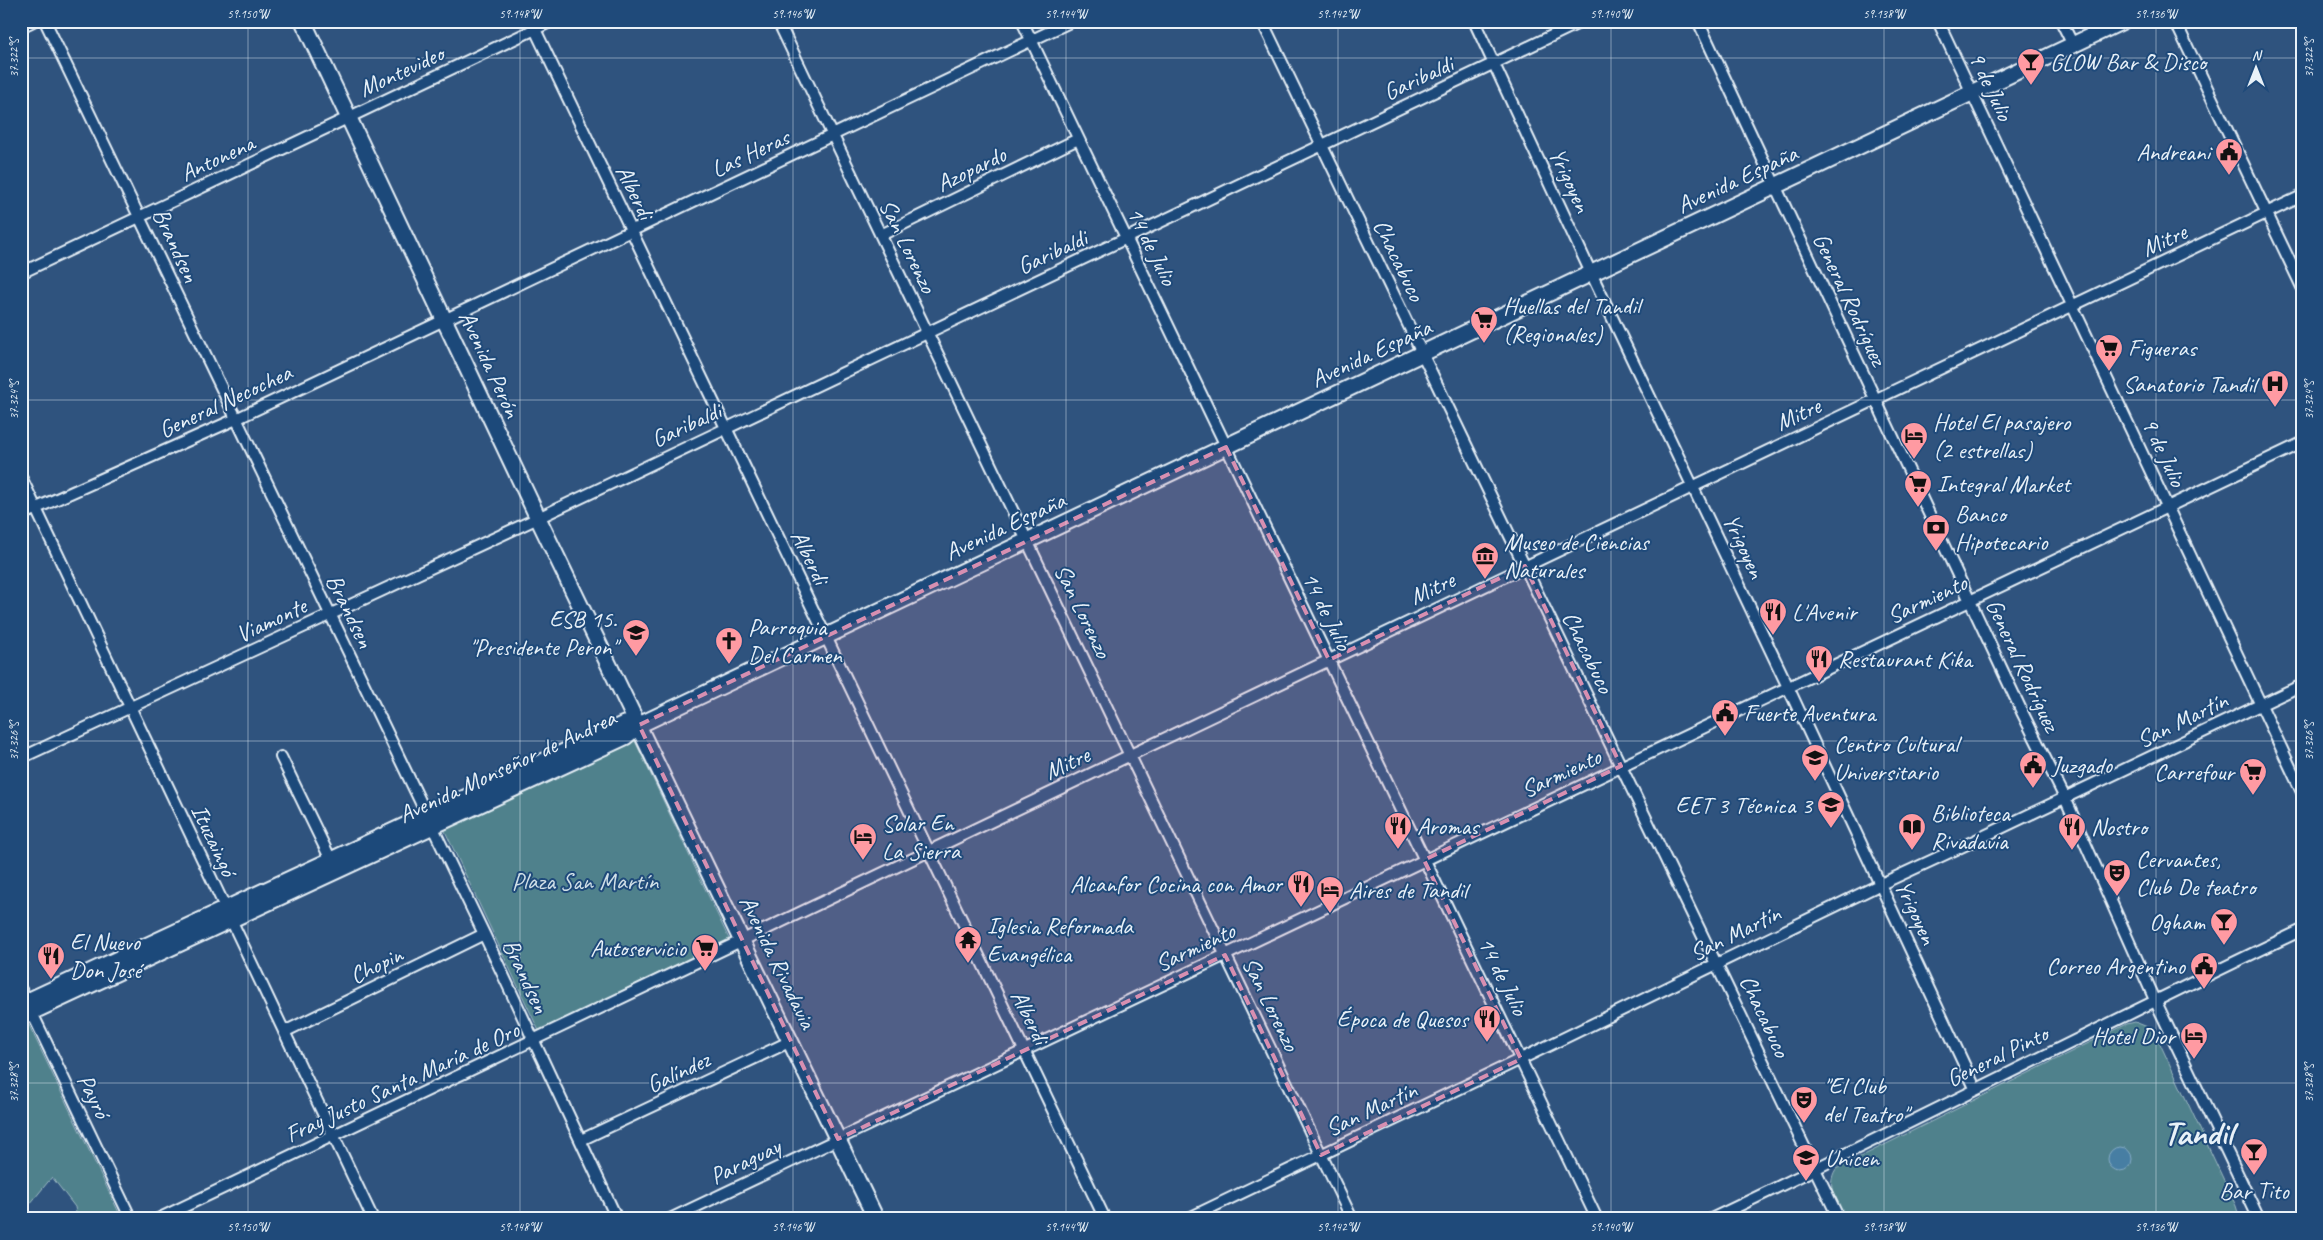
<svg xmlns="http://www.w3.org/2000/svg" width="2323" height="1240" font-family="Caveat,sans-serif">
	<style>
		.green { fill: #4f818c; stroke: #9cb9c2 }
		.water { fill: #477ea3; stroke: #87acc5 }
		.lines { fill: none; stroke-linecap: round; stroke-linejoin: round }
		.street-casing { stroke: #e8f1f8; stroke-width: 14 }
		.secondary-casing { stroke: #e8f1f8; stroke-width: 19 }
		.street { stroke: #1f4a7a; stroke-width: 10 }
		.secondary { stroke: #1f4a7a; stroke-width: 15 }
		.marked { fill: #d78fb1; fill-opacity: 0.2; stroke: #d78fb1; stroke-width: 4; stroke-dasharray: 10 6; stroke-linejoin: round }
		.ticks { fill: none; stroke: #e8f1f8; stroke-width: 1; stroke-opacity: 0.45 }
		.labels { text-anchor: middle; stroke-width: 4; stroke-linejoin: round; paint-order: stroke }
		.poi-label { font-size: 24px; fill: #e8f1f8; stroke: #1f4a7a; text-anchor: start }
		.street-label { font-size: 24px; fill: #e8f1f8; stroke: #1f4a7a }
		.park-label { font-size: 24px; fill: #d1e0e8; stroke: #1f4a7a }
		.town-label { font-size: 34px; font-weight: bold; fill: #e8f1f8; stroke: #1f4a7a }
		.neatline { fill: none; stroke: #e8f1f8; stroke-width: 2 }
		.ticks-label { font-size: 12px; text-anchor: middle; fill: #e8f1f8 }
	</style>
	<rect width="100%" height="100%" fill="#2f537e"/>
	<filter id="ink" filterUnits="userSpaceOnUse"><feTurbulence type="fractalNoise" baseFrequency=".02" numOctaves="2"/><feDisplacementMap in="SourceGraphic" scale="10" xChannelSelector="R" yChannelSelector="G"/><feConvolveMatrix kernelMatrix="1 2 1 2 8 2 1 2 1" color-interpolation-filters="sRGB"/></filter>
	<g filter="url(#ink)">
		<path class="green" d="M634,739L729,939L539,1031L444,829Z
			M27,1021L122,1219H77L75,1207L52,1177L21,1215V1024Z
			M2135,1022L2150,1028L2155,1033L2236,1206L2240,1219H1845C1837,1202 1825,1186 1836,1169L2127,1024Z"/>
		<path class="water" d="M2108 1159a12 12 0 1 1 24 0a12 12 0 1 1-24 0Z"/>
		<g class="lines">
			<defs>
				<path id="street" d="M45,21L484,934L617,1219
					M531,21L1105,1219
					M778,21L1352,1219
					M1022,21L1597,1219
					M1262,21L1839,1219
					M1474,21L1591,273L1788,687L1975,1088
					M1698,21L2022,712L2065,798L2155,1000L2259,1219
					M1938,21L2302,792
					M2061,21L2073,45
					M2175,21L2302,287
					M21,27L33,21
					M881,235L1078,139
					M21,273L552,21
					M21,477L373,1219
					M21,515L236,419L1072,21
					M281,757L331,860
					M21,758L538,518L1583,21
					M21,990L131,1219
					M284,1032L484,934
					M581,1140L791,1041
					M158,1219L2302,196
					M670,1219L2302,443
					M1187,1219L1521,1059L1881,884L1976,840L2302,685
					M1711,1219C1909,1125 2104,1024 2302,930"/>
				<path id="secondary" d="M303,21L538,518L876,1219
					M21,1004L624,724L639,725
					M21,1017L625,737L639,725L2123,21"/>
			</defs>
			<use href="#street" class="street-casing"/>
			<use href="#secondary" class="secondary-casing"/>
			<use href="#street" class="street"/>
			<use href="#secondary" class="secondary"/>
		</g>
	</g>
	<path class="marked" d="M1226,447L1329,660L1525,566L1621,766L1424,860L1521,1059L1321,1155L1225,955L838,1139L639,725Z"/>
	<path class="ticks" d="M248,21V1219M520,21V1219M793,21V1219M1066,21V1219M1338,21V1219M1611,21V1219M1884,21V1219M2156,21V1219M21,58H2302M21,400H2302M21,741H2302M21,1083H2302"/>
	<defs>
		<symbol id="bar-pin" viewBox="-11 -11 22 30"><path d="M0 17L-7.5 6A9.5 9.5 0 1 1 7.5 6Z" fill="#ff9aa2" stroke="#1f4a7a"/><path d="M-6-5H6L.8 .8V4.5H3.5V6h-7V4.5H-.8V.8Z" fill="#111"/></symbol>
		<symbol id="civic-pin" viewBox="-11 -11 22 30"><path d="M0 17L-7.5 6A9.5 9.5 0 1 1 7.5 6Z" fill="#ff9aa2" stroke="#1f4a7a"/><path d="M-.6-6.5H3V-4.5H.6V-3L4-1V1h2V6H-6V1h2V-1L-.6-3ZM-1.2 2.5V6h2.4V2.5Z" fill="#111"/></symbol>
		<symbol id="supermarket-pin" viewBox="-11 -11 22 30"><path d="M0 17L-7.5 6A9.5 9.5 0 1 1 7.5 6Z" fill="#ff9aa2" stroke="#1f4a7a"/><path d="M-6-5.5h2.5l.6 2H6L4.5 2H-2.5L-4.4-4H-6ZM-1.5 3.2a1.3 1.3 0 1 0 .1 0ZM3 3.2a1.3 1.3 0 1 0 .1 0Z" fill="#111"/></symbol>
		<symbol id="hospital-pin" viewBox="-11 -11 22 30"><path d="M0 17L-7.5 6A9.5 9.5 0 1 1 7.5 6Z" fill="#ff9aa2" stroke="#1f4a7a"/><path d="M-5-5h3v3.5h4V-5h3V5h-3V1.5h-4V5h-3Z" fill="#111"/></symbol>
		<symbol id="hotel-pin" viewBox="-11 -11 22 30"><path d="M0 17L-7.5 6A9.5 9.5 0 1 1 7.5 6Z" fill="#ff9aa2" stroke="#1f4a7a"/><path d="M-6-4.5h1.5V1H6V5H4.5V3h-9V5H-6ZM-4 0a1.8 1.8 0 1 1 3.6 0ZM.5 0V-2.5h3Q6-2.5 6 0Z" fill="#111"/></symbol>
		<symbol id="bank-pin" viewBox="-11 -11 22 30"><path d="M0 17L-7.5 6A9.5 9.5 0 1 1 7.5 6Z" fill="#ff9aa2" stroke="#1f4a7a"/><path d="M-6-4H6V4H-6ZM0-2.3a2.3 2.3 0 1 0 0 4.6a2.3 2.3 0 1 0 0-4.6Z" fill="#111"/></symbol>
		<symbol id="museum-pin" viewBox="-11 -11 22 30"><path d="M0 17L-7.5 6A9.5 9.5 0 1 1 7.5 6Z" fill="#ff9aa2" stroke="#1f4a7a"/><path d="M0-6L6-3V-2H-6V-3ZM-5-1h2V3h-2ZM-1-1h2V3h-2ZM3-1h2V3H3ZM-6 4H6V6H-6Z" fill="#111"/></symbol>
		<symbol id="restaurant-pin" viewBox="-11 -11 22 30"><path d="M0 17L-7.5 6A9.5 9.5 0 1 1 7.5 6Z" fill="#ff9aa2" stroke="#1f4a7a"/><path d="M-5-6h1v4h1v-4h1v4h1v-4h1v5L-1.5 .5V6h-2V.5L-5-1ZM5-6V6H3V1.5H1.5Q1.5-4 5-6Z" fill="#111"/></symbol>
		<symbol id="school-pin" viewBox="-11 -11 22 30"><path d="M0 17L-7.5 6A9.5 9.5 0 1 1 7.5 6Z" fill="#ff9aa2" stroke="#1f4a7a"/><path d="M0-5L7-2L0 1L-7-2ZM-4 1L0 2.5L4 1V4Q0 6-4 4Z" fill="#111"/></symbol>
		<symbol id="church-pin" viewBox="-11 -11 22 30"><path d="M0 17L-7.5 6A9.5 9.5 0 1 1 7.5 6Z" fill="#ff9aa2" stroke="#1f4a7a"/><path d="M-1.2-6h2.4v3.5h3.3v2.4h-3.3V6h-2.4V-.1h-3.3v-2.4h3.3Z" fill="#111"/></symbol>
		<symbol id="library-pin" viewBox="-11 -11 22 30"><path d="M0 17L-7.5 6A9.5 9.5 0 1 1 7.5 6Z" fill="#ff9aa2" stroke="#1f4a7a"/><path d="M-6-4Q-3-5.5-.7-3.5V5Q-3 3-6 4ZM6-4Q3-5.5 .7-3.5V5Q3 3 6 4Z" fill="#111"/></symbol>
		<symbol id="theatre-pin" viewBox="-11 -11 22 30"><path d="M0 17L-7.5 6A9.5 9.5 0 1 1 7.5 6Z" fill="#ff9aa2" stroke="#1f4a7a"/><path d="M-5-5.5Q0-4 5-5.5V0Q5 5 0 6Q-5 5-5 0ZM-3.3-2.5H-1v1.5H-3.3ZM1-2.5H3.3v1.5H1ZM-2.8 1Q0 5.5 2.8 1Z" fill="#111"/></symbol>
		<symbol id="temple-pin" viewBox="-11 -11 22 30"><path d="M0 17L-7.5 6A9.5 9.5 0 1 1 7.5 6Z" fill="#ff9aa2" stroke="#1f4a7a"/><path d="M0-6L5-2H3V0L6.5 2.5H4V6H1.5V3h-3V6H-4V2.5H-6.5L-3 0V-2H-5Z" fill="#111"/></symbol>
		<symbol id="university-pin" viewBox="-11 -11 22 30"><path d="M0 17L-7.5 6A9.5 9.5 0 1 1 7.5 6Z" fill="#ff9aa2" stroke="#1f4a7a"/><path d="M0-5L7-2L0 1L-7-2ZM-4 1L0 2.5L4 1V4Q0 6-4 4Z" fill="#111"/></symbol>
	</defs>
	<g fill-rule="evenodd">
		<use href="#bar-pin" x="2015" y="46" width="32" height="43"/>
		<use href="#civic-pin" x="2213" y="136" width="32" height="43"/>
		<use href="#supermarket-pin" x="1468" y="304" width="32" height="43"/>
		<use href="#supermarket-pin" x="2093" y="332" width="32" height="43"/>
		<use href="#hospital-pin" x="2259" y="368" width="32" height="43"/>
		<use href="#hotel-pin" x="1898" y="420" width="32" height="43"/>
		<use href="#supermarket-pin" x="1902" y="468" width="32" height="43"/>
		<use href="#bank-pin" x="1920" y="512" width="32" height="43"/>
		<use href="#museum-pin" x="1469" y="540" width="32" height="43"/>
		<use href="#restaurant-pin" x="1757" y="596" width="32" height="43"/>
		<use href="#school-pin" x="620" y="617" width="32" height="43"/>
		<use href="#church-pin" x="713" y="625" width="32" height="43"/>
		<use href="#restaurant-pin" x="1803" y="643" width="32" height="43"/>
		<use href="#civic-pin" x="1709" y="697" width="32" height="43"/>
		<use href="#school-pin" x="1799" y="742" width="32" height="43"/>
		<use href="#civic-pin" x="2017" y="749" width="32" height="43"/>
		<use href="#supermarket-pin" x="2237" y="756" width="32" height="43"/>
		<use href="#school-pin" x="1815" y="789" width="32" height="43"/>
		<use href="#restaurant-pin" x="1382" y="810" width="32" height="43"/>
		<use href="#library-pin" x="1896" y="811" width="32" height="43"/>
		<use href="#restaurant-pin" x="2056" y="811" width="32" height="43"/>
		<use href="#hotel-pin" x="847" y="821" width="32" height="43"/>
		<use href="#theatre-pin" x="2101" y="857" width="32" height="43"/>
		<use href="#restaurant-pin" x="1285" y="868" width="32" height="43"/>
		<use href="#hotel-pin" x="1314" y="874" width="32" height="43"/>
		<use href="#bar-pin" x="2208" y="906" width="32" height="43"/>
		<use href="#temple-pin" x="952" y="924" width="32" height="43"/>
		<use href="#supermarket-pin" x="689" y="932" width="32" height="43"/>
		<use href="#restaurant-pin" x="35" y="940" width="32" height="43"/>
		<use href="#civic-pin" x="2188" y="950" width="32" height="43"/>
		<use href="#restaurant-pin" x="1471" y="1003" width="32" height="43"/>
		<use href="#hotel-pin" x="2178" y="1020" width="32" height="43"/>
		<use href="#theatre-pin" x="1788" y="1084" width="32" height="43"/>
		<use href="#bar-pin" x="2238" y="1136" width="32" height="43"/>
		<use href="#university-pin" x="1790" y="1142" width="32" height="43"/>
	</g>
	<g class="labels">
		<g class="poi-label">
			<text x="2050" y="70">GLOW Bar &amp; Disco</text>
			<text x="2210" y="160" text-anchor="end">Andreani</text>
			<text x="1503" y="314">Huellas del Tandil<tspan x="1503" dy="28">(Regionales)</tspan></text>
			<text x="2128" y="356">Figueras</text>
			<text x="2256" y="392" text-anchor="end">Sanatorio Tandil</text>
			<text x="1933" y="430">Hotel El pasajero<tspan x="1933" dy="28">(2 estrellas)</tspan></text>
			<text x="1937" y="492">Integral Market</text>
			<text x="1955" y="522">Banco<tspan x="1955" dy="28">Hipotecario</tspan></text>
			<text x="1504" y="550">Museo de Ciencias<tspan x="1504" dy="28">Naturales</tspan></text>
			<text x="1792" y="620">L'Avenir</text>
			<text x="617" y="627" text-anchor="end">ESB 15.<tspan x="617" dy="28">"Presidente Peron"</tspan></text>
			<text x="748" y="635">Parroquia<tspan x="748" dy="28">Del Carmen</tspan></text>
			<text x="1838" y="667">Restaurant Kika</text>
			<text x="1744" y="721">Fuerte Aventura</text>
			<text x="1834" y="752">Centro Cultural<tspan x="1834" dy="28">Universitario</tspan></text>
			<text x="2052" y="773">Juzgado</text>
			<text x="2234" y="780" text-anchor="end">Carrefour</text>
			<text x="1812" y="813" text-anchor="end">EET 3 Técnica 3</text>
			<text x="1931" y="821">Biblioteca<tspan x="1931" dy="28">Rivadavia</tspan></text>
			<text x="882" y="831">Solar En<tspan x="882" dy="28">La Sierra</tspan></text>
			<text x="1417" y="834">Aromas</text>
			<text x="2091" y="835">Nostro</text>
			<text x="2136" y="867">Cervantes,<tspan x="2136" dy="28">Club De teatro</tspan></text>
			<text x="1282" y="892" text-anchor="end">Alcanfor Cocina con Amor</text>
			<text x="1349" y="898">Aires de Tandil</text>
			<text x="2205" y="930" text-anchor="end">Ogham</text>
			<text x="987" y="934">Iglesia Reformada<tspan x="987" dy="28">Evangélica</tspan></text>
			<text x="70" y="950">El Nuevo<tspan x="70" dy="28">Don José</tspan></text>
			<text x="686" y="956" text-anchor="end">Autoservicio</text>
			<text x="2185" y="974" text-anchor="end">Correo Argentino</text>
			<text x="1468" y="1027" text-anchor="end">Época de Quesos</text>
			<text x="2175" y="1044" text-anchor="end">Hotel Dior</text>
			<text x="1823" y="1094">"El Club<tspan x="1823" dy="28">del Teatro"</tspan></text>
			<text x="1825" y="1166">Unicen</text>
			<text x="2254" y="1199" text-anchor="middle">Bar Tito</text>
		</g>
		<g class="street-label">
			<text transform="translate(401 71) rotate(-25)" y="8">Montevideo</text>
			<text transform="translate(1418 78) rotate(-25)" y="8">Garibaldi</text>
			<text transform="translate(1991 86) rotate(65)" y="8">9 de Julio</text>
			<text transform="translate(750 153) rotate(-25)" y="8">Las Heras</text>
			<text transform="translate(217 158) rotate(-25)" y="8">Antonena</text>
			<text transform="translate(971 169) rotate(-26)" y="8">Azopardo</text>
			<text transform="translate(1737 179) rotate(-25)" y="8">Avenida España</text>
			<text transform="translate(1570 180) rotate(65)" y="8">Yrigoyen</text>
			<text transform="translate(635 192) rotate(64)" y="8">Alberdi</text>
			<text transform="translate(2164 240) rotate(-25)" y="8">Mitre</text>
			<text transform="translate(176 245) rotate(65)" y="8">Brandsen</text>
			<text transform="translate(908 246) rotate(64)" y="8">San Lorenzo</text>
			<text transform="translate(1152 246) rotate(64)" y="8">14 de Julio</text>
			<text transform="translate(1052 252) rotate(-25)" y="8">Garibaldi</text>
			<text transform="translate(1399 260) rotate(64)" y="8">Chacabuco</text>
			<text transform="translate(1850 299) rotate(65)" y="8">General Rodríguez</text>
			<text transform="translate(1371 353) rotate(-25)" y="8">Avenida España</text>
			<text transform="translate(490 364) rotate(65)" y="8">Avenida Perón</text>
			<text transform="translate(225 401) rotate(-25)" y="8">General Necochea</text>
			<text transform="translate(1798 414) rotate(-25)" y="8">Mitre</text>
			<text transform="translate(686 425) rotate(-25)" y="8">Garibaldi</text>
			<text transform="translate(2164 452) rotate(65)" y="8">9 de Julio</text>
			<text transform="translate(1005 526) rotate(-25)" y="8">Avenida España</text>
			<text transform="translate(1744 546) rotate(65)" y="8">Yrigoyen</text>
			<text transform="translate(810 557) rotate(64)" y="8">Alberdi</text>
			<text transform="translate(1432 588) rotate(-25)" y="8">Mitre</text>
			<text transform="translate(1927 599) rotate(-25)" y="8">Sarmiento</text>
			<text transform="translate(350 611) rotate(64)" y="8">Brandsen</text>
			<text transform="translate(1083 611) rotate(64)" y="8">San Lorenzo</text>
			<text transform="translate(1327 611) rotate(64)" y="8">14 de Julio</text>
			<text transform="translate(271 620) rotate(-25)" y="8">Viamonte</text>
			<text transform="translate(1588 652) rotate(64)" y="8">Chacabuco</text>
			<text transform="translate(2023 665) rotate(65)" y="8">General Rodríguez</text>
			<text transform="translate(2182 720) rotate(-26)" y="8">San Martín</text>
			<text transform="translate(1067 763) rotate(-25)" y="8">Mitre</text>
			<text transform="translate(507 766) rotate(-25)" y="8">Avenida Monseñor de Andrea</text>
			<text transform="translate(1561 773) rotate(-25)" y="8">Sarmiento</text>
			<text transform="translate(214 840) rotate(65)" y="8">Ituzaingó</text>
			<text transform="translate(1916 912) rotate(65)" y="8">Yrigoyen</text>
			<text transform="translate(1735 933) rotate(-26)" y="8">San Martín</text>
			<text transform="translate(1195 947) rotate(-25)" y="8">Sarmiento</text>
			<text transform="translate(778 962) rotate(64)" y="8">Avenida Rivadavia</text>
			<text transform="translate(376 965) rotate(-26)" y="8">Chopin</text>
			<text transform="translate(526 976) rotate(65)" y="8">Brandsen</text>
			<text transform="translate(1503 976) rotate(64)" y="8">14 de Julio</text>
			<text transform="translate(1271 1004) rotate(64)" y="8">San Lorenzo</text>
			<text transform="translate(1765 1016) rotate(65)" y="8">Chacabuco</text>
			<text transform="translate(1030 1017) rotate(64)" y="8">Alberdi</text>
			<text transform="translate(1997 1056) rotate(-26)" y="8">General Pinto</text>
			<text transform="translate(678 1072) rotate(-25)" y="8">Galíndez</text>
			<text transform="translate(402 1082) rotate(-25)" y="8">Fray Justo Santa María de Oro</text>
			<text transform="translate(94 1096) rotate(64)" y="8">Payró</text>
			<text transform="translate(1371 1109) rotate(-25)" y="8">San Martín</text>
			<text transform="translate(745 1161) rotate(-26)" y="8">Paraguay</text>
		</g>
		<g class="park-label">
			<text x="585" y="889">Plaza San Martín</text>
		</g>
		<g class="town-label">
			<text x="2198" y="1144">Tandil</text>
		</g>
	</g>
	<rect width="2323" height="1240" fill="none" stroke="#1f4a7a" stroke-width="55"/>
	<g transform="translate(2256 68)" stroke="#1f4a7a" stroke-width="4" paint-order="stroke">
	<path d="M0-4L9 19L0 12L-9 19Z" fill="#e8f1f8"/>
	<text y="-8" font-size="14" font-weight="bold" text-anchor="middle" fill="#e8f1f8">N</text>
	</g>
	<rect x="28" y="28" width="2268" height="1184" class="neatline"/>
	<g class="ticks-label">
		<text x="248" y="18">59.150°W</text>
		<text x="520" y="18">59.148°W</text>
		<text x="793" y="18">59.146°W</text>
		<text x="1066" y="18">59.144°W</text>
		<text x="1338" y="18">59.142°W</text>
		<text x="1611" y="18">59.140°W</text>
		<text x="1884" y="18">59.138°W</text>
		<text x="2156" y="18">59.136°W</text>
		<text transform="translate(14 58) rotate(-90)" y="4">37.322°S</text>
		<text transform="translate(2309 58) rotate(-90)" y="4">37.322°S</text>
		<text transform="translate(14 400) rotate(-90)" y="4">37.324°S</text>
		<text transform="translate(2309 400) rotate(-90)" y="4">37.324°S</text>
		<text transform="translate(14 741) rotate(-90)" y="4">37.326°S</text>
		<text transform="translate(2309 741) rotate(-90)" y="4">37.326°S</text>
		<text transform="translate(14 1083) rotate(-90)" y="4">37.328°S</text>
		<text transform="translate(2309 1083) rotate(-90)" y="4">37.328°S</text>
		<text x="248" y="1231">59.150°W</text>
		<text x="520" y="1231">59.148°W</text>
		<text x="793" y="1231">59.146°W</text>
		<text x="1066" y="1231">59.144°W</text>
		<text x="1338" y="1231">59.142°W</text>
		<text x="1611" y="1231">59.140°W</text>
		<text x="1884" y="1231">59.138°W</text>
		<text x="2156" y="1231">59.136°W</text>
	</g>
</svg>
